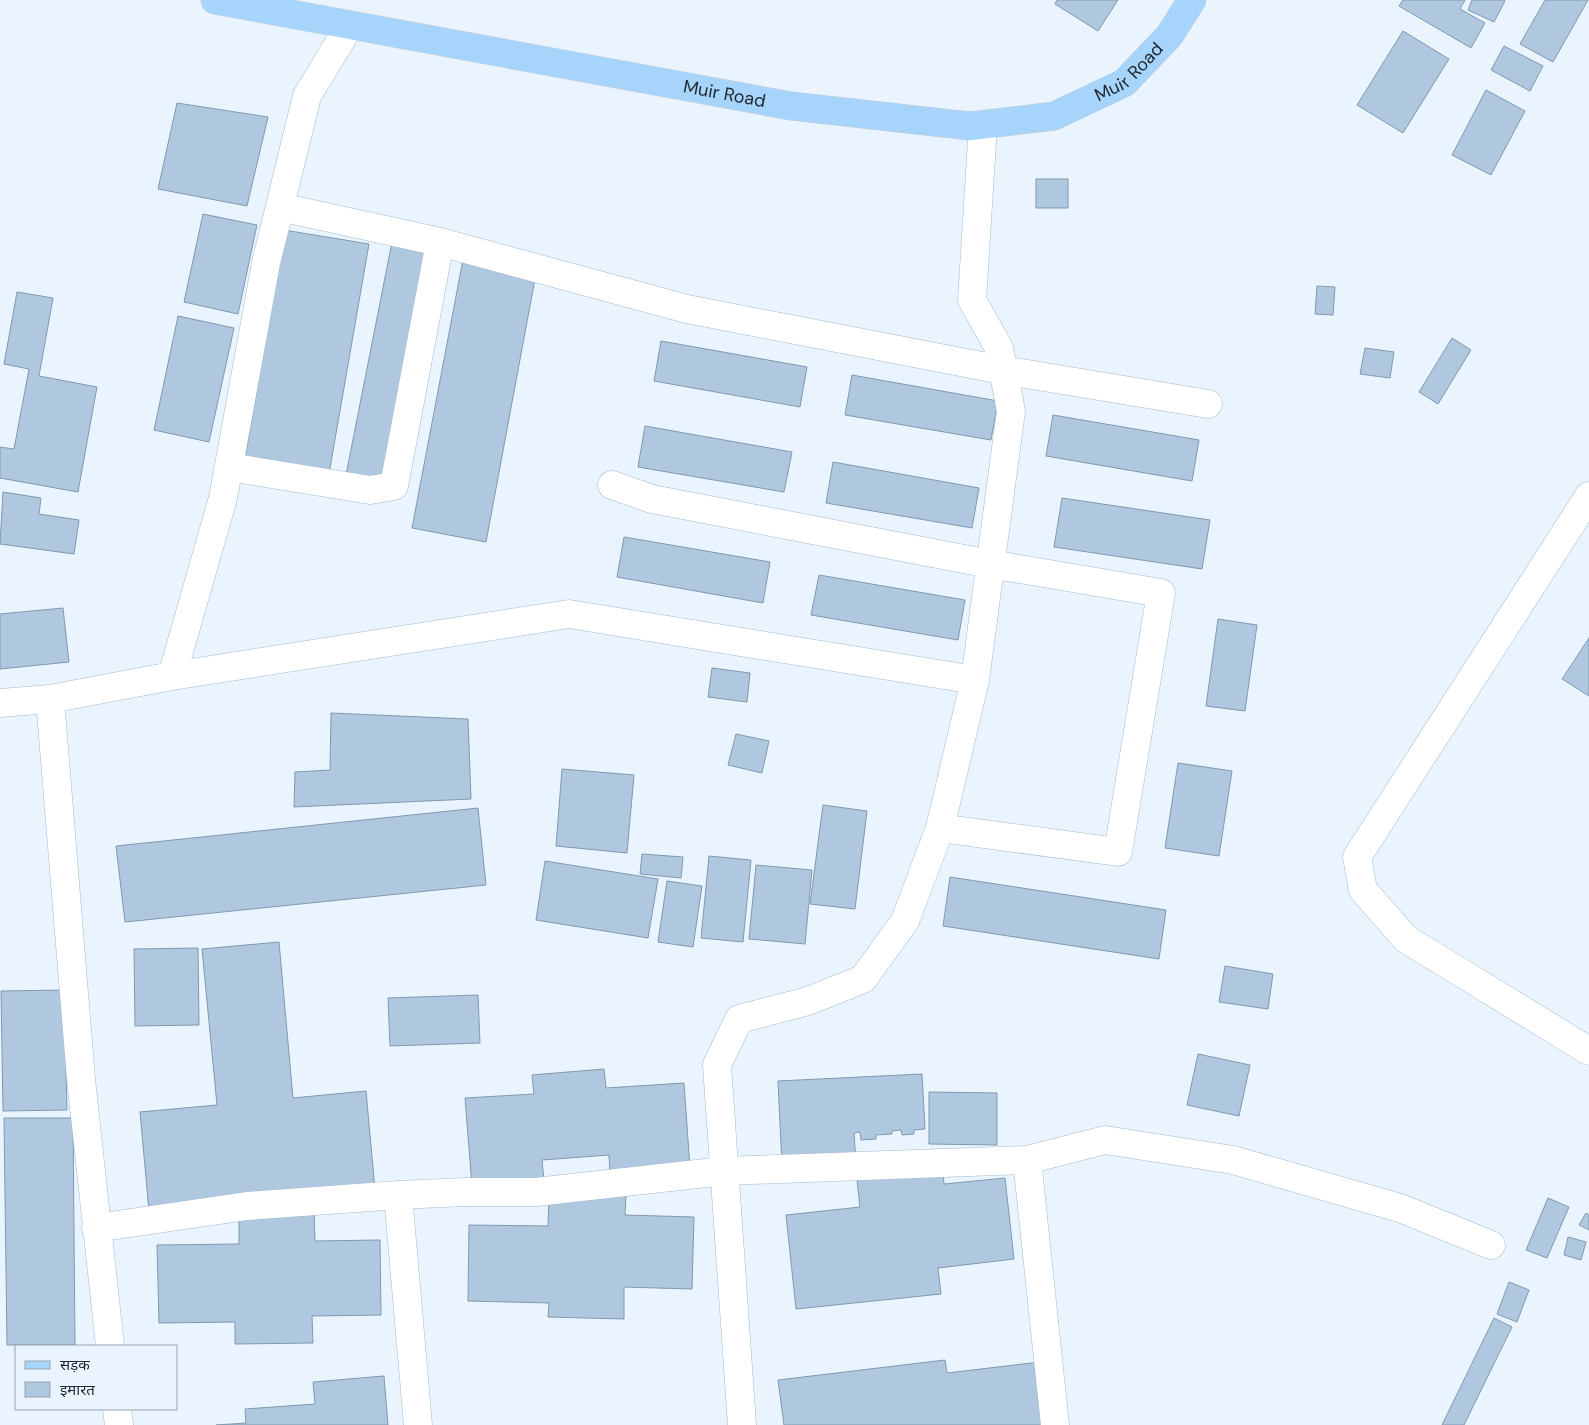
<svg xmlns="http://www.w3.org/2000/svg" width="1589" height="1425" font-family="'DM Sans','Noto Sans Devanagari',sans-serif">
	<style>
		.building { fill: #afc8df; stroke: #8199af }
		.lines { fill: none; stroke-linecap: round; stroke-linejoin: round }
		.minor-casing { stroke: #a2bbd1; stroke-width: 29 }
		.major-casing { stroke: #ced0d2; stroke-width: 29 }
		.minor { stroke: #fff; stroke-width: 28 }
		.major { stroke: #a7d4fa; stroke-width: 28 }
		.labels { text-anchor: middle; stroke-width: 5; stroke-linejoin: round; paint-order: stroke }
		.street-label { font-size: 18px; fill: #212a33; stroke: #eaf4fe }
	</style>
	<rect width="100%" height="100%" fill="#eaf4fe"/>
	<path class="building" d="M1057,0H1118L1098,31L1055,4Z
		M1403,0H1465L1460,9L1485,23L1471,48L1399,6Z
		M1472,0H1503L1505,1L1494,22L1468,10Z
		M1545,0H1588L1553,62L1520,44Z
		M1403,31L1449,59L1403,133L1357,105Z
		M1504,46L1543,66L1530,91L1491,70Z
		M1486,90L1525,111L1491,175L1452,155Z
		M177,103L268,117L247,206L158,189Z
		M1036,179H1068V208H1036Z
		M203,214L257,225L238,314L184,302Z
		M284,230L369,244L326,491L242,476Z
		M392,242L450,254L403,492L345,480Z
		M465,249L538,263L486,542L412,528Z
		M1317,286L1335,287L1333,315L1315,314Z
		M17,292L53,298L39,376L97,387L78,492L0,478V447L14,449L29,369L4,364Z
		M178,316L234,328L209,442L154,430Z
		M1452,338L1471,350L1438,404L1419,392Z
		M661,341L807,367L800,407L654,381Z
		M1365,348L1394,352L1390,378L1360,374Z
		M852,375L998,401L991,440L845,415Z
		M1053,415L1199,440L1192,481L1046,456Z
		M645,426L792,452L784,492L638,467Z
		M833,462L979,488L972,528L826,503Z
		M3,492L41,498L39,514L79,520L74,554L0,544Z
		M1062,498L1210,520L1202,569L1054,547Z
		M624,537L770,562L763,603L617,577Z
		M819,575L965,600L958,640L811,615Z
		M63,608L69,662L0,669V614Z
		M1218,619L1257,625L1245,711L1206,706Z
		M1589,638V696L1562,679Z
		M712,668L750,673L747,702L708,697Z
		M331,713L468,719L471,799L294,807L295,772L330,770Z
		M736,734L769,741L762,773L728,765Z
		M1178,763L1232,771L1219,856L1165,848Z
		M562,769L634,775L627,853L556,846Z
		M823,805L867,811L855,909L810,904Z
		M478,808L486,885L125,922L116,846Z
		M642,854L683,857L681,878L640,874Z
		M709,856L751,860L743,942L701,938Z
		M545,861L658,879L648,938L536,920Z
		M756,865L812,870L805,944L749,939Z
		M950,877L1166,910L1159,959L943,926Z
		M667,881L702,886L693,947L658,942Z
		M279,942L293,1098L366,1091L375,1190L149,1211L140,1112L217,1105L202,949Z
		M198,948L199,1025L135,1026L134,949Z
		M1225,966L1273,974L1268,1009L1219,1002Z
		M64,990L67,1110L3,1111L1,991Z
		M478,995L480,1043L390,1046L388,998Z
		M1198,1054L1250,1065L1239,1116L1187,1105Z
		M604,1069L606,1088L684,1083L690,1168L610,1174L609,1155L542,1160L544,1181L472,1186L465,1098L534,1094L532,1075Z
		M922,1074L925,1129L914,1130V1134L902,1135L901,1130L892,1131V1134L876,1135V1139L861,1140L860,1132L854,1133L856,1162L782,1165L778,1081Z
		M929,1092L997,1093V1145L929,1144Z
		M4,1118H73L75,1345H7Z
		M943,1172L944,1184L1005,1178L1014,1259L938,1268L941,1294L796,1309L786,1215L860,1207L857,1180Z
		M549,1195L626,1196L625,1215L694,1217L692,1289L624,1287V1319L548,1317L549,1303L468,1301L469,1225L548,1226Z
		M1548,1198L1569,1207L1547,1258L1526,1250Z
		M314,1210L315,1241L380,1240L381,1315L312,1316L313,1343L235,1344V1322L159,1323L157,1245L239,1244V1212Z
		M1586,1213L1589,1215V1230L1579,1225Z
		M1568,1237L1586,1242L1581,1260L1564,1255Z
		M1509,1282L1529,1290L1517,1322L1497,1314Z
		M1494,1318L1512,1327L1464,1425H1442Z
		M945,1360L947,1373L1040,1362L1047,1425H784L778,1380Z
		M384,1376L388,1425H216L246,1423L245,1409L315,1404L313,1382Z"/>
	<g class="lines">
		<defs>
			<path id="minor" d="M280,207L440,242L687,309L1002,370L1208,404
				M229,467L370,490L394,486L440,242
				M612,485L652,499L990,564L1161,593L1118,852L940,828
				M1589,496L1357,857L1363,890L1406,939L1589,1051
				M172,676L223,498L266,263L307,96L350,25
				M50,699L81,1079L110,1346
				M0,703L50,699L172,676L569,614L975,680
				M1027,1160L1105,1140L1233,1160L1400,1208L1491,1245
				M398,1195L418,1425
				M96,1228L247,1206L398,1195L466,1192H536L724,1171L1027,1160L1055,1425
				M117,1409L119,1425
				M742,1425L717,1065L739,1019L808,1001L863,979L905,921L940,828L975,680L1011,411L999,348L972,300L983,125"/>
			<g id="major">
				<path id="s1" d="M215,0L791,106L970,126L1054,116L1124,83L1169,36L1192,0"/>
			</g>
		</defs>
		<use href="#minor" class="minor-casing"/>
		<use href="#major" class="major-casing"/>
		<use href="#minor" class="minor"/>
		<use href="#major" class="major"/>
	</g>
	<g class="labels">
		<g class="street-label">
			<text dy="6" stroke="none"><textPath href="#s1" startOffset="938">Muir Road</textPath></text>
			<text dy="6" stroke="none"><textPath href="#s1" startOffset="518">Muir Road</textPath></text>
		</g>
	</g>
	<rect x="15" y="1345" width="162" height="65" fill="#eaf4fe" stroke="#9aa3ad"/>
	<rect x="25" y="1361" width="25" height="8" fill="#a7d4fa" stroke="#9aa3ad"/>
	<text x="60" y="1370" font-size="15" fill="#212a33">सड़क</text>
	<rect x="25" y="1382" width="25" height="15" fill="#afc8df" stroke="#9aa3ad"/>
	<text x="60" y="1395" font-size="15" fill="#212a33">इमारत</text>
</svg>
